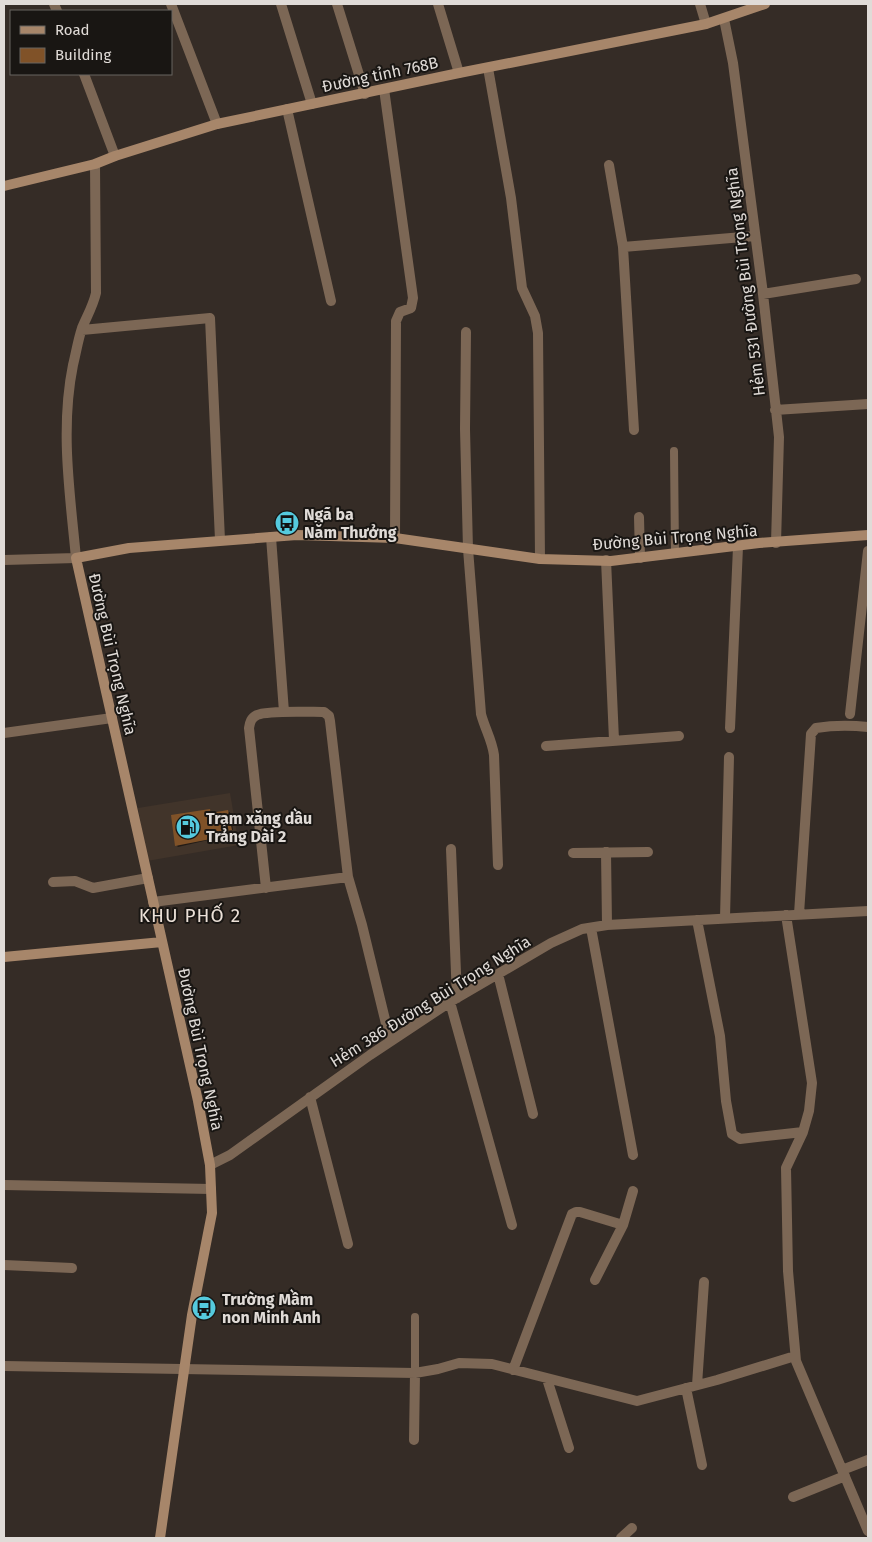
<svg xmlns="http://www.w3.org/2000/svg" width="872" height="1542" font-family="'Fira Sans',sans-serif">
	<style>
		.built { fill: #41342a }
		.shadow { fill: #0007 }
		.building { fill: #805228 }
		.lines { fill: none; stroke-linecap: round; stroke-linejoin: round }
		.lane { stroke: #7c6755; stroke-width: 8 }
		.street { stroke: #7c6755; stroke-width: 10 }
		.secondary { stroke: #a7866a; stroke-width: 10 }
		.labels { text-anchor: middle; stroke-width: 4; stroke-linejoin: round; paint-order: stroke }
		.street-label { font-size: 16px; fill: #e0dbd7; stroke: #191613 }
		.poi-label { font-size: 16px; font-weight: bold; fill: #e0dbd7; stroke: #191613; text-anchor: start }
		.quarter-label { font-size: 19px; letter-spacing: 1px; fill: #ebe0d7; stroke: #191613 }
	</style>
	<rect width="100%" height="100%" fill="#352c26"/>
	<path class="built" d="M230,793L239,845L147,861L138,808Z"/>
	<path class="shadow" d="M210,810L213,814L230,812L233,830L216,833L217,838L178,847L177,846Z"/>
	<path class="building" d="M210,809L211,813L228,810L232,830L215,833L216,838L175,846L171,815Z"/>
	<g class="lines">
		<path class="lane" d="M674,451L675,554
			M415,1373V1317"/>
		<path class="street" d="M54,4L57,11
			M171,4L217,124
			M281,4L312,104
			M337,4L365,94
			M438,4L459,73
			M700,4L706,24
			M724,19L733,63L763,294L779,437L776,543
			M488,68L511,198L522,288L535,316L538,333L540,559
			M84,74L115,156
			M384,89L413,298L411,308L400,312L396,321L395,538
			M287,109L331,301
			M609,165L623,247L634,430
			M623,247L755,236
			M763,294L856,279
			M82,330L210,318L220,540
			M466,332L465,429L468,549L481,714C485,729 492,740 494,755L498,865
			M775,410L868,404
			M639,517L640,558
			M271,537L284,712
			M4,560L76,558C70,494 60,429 73,365C76,353 78,340 82,328C87,316 93,306 96,293L95,164
			M606,560L614,740
			M850,714L868,551
			M730,728L738,547
			M4,733L112,718
			M546,746L679,736
			M451,849L457,998
			M606,852L607,925
			M573,853L648,852
			M53,882L75,881L93,888L148,878
			M266,888L249,728C250,722 251,718 257,715C268,710 310,712 324,712L329,716L330,721L348,877L362,925L390,1040
			M153,902L348,877
			M799,914L811,734L816,728C834,725 850,725 868,727
			M786,915L812,1083L809,1111L803,1132L786,1168L788,1271L796,1361L868,1531
			M725,918L729,757
			M697,920L720,1036L726,1101L732,1134L740,1139L803,1132
			M591,928L633,1155
			M498,974L533,1114
			M450,1002L512,1225
			M310,1097L348,1244
			M210,1165L230,1155L370,1055L450,1002L551,943L582,929L607,925L868,911
			M4,1185L211,1189
			M4,1265L72,1268
			M595,1280L623,1225L633,1191
			M4,1366L415,1373L438,1369L459,1363L492,1364L637,1401L717,1380L795,1356
			M513,1370L572,1214L576,1212H580L623,1225
			M547,1379L569,1448
			M697,1385L704,1282
			M686,1388L702,1465
			M414,1440L415,1373
			M842,1470L868,1460
			M793,1497L845,1476
			M621,1538L632,1528"/>
		<path class="secondary" d="M4,186L95,164L115,156L217,124L459,73L706,24L765,4
			M4,957L162,942
			M160,1538L192,1315L212,1213L210,1165L198,1101L76,558L129,548L297,535L395,538L540,559L611,561L759,543L868,535"/>
	</g>
	<defs>
		<symbol id="bus-disc" viewBox="-11 -11 22 22"><circle r="9.5" fill="#55cade" stroke="#191613"/><path d="M-5-6H5V4H4V6H2V4H-2V6H-4V4H-5ZM-3.5-4V0h7V-4ZM-3.5 1.2v1.5H-2V1.2ZM2 1.2v1.5H3.5V1.2Z" fill="#111"/></symbol>
		<symbol id="fuel-disc" viewBox="-11 -11 22 22"><circle r="9.5" fill="#55cade" stroke="#191613"/><path d="M-5.5-6h7V0h2V4h1.3V-2.5L3-4.5l.8-.8L6-3V5H2.5V1h-1V6h-7ZM-4.2-4.7v3.2H.2V-4.7Z" fill="#111"/></symbol>
	</defs>
	<g fill-rule="evenodd">
		<use href="#bus-disc" x="273" y="509" width="28" height="28"/>
		<use href="#fuel-disc" x="174" y="813" width="28" height="28"/>
		<use href="#bus-disc" x="190" y="1294" width="28" height="28"/>
	</g>
	<g class="labels">
		<g class="street-label">
			<text transform="translate(380 74) rotate(-12)" y="6">Đường tỉnh 768B</text>
			<text transform="translate(745 282) rotate(-97)" y="6">Hẻm 531 Đường Bùi Trọng Nghĩa</text>
			<text transform="translate(675 537) rotate(-5)" y="6">Đường Bùi Trọng Nghĩa</text>
			<text transform="translate(113 654) rotate(77)" y="6">Đường Bùi Trọng Nghĩa</text>
			<text transform="translate(430 1001) rotate(-32)" y="6">Hẻm 386 Đường Bùi Trọng Nghĩa</text>
			<text transform="translate(201 1049) rotate(78)" y="6">Đường Bùi Trọng Nghĩa</text>
		</g>
		<g class="poi-label">
			<text x="304" y="520">Ngã ba<tspan x="304" dy="18">Năm Thưởng</tspan></text>
			<text x="206" y="824">Trạm xăng dầu<tspan x="206" dy="18">Trảng Dài 2</tspan></text>
			<text x="222" y="1305">Trường Mầm<tspan x="222" dy="18">non Minh Anh</tspan></text>
		</g>
		<g class="quarter-label">
			<text x="190" y="922">KHU PHỐ 2</text>
		</g>
	</g>
	<rect width="872" height="1542" fill="none" stroke="#e0dbd7" stroke-width="10"/>
	<rect x="10" y="10" width="162" height="65" fill="#191613" stroke="#696561"/>
	<rect x="20" y="26" width="25" height="8" fill="#a7866a" stroke="#696561"/>
	<text x="55" y="35" font-size="15" fill="#e0dbd7">Road</text>
	<rect x="20" y="48" width="25" height="15" fill="#805228" stroke="#696561"/>
	<text x="55" y="60" font-size="15" fill="#e0dbd7">Building</text>
</svg>
